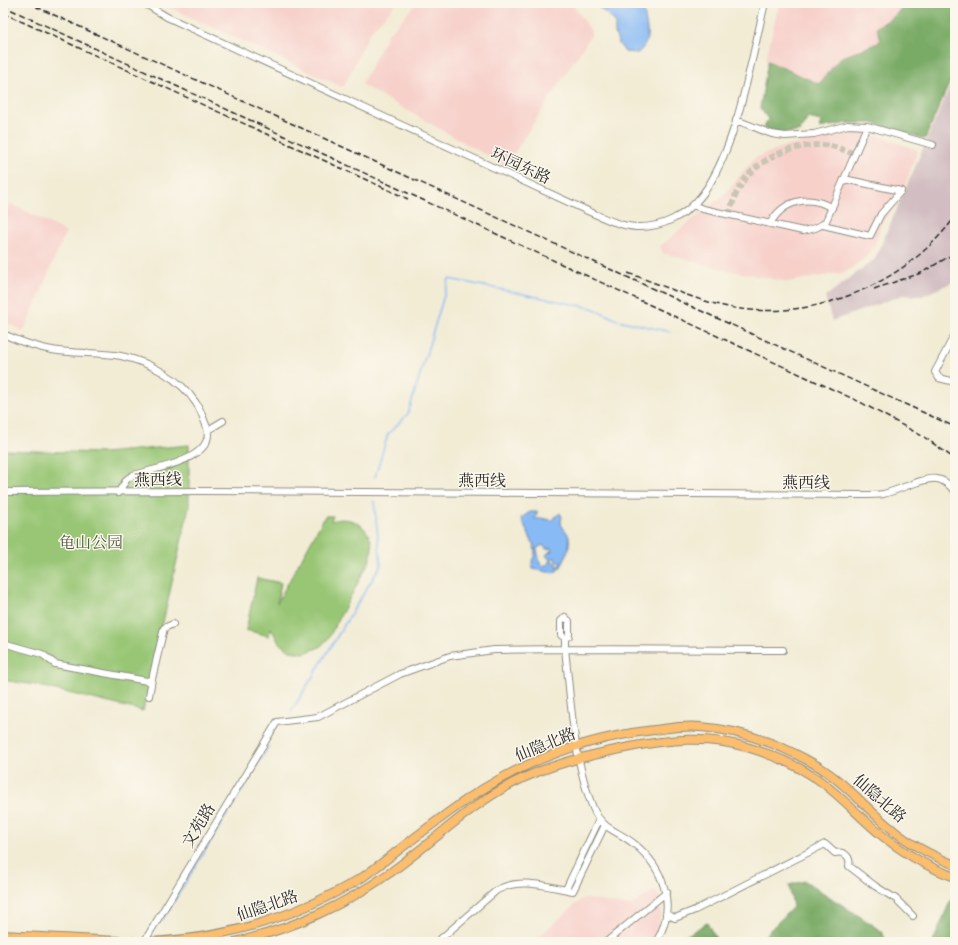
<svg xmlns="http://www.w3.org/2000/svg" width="958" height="945" font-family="'Old Standard TT','Noto Serif SC',serif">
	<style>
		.built { fill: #f7d0ca }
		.industrial { fill: #d2bec2 }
		.green { fill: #98c674; stroke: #627850 }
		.forest { fill: #7aab66; stroke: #526b48 }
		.water { fill: #88baf5; stroke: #5a7290; fill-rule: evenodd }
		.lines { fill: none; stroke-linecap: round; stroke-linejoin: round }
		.stream { stroke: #88baf5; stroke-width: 1.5 }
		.minor-tunnel { stroke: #cac5b3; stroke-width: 6; stroke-dasharray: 6 3; stroke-linecap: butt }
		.minor-casing { stroke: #8e8c80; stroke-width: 8 }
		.major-casing { stroke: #8e8c80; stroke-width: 10 }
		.minor { stroke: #fff; stroke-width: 6 }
		.major { stroke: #fbbd6e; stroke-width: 8 }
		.rail { stroke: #2b2b2b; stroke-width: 1.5; stroke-dasharray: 6 3; stroke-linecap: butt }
		.labels { text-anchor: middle; stroke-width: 3; stroke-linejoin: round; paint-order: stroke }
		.street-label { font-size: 16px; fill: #2b2b2b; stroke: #fbf7ec }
		.park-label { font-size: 16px; fill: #4c5a41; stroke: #fbf7ec }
	</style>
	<rect width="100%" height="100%" fill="#fbf7ec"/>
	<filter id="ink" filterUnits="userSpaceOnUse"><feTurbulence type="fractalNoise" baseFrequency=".025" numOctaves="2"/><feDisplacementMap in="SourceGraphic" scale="8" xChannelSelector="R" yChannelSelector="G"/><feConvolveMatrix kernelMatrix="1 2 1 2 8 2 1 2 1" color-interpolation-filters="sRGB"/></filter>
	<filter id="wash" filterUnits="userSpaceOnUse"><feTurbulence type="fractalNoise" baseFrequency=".012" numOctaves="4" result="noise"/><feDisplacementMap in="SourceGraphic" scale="16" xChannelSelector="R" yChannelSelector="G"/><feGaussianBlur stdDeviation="0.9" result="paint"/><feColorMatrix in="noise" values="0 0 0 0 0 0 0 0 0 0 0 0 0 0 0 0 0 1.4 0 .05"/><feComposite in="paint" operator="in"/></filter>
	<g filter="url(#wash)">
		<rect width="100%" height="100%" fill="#f2ecd5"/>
		<path class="built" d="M160,3H397L370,32L344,86L342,87Z
			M417,3H572L591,31V35L507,164L504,165L422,119L364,86L362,83L388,34Z
			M779,3H904L895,16L877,27L880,41L840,57L819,84L766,59Z
			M869,133L918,150L900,199L882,222L875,245L865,258L846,272L788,282L726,270L663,253L660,246L727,192L753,159L782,147L846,134Z
			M10,203L66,232L24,331L3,321V217Z
			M656,890L660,902L661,915L658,928L651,942H532L583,898L629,906Z"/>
		<path class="industrial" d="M955,75V281L922,296L903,295L832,321L825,297L875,259Z"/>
		<path class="green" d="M189,445V507L143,711L35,685L3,680V450L103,453Z
			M325,516H333L331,521C358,512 380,536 369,562L328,639L320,647L304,653L290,651L279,643L271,628L269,636L246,630L257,578L281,583L277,603Z"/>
		<path class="forest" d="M905,3H955V70L925,139L872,123H848L819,128L821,121L808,118L799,132L780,133L764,128L768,119L760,108L768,61L819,84L840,58L880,42L877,27L895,16Z
			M805,881L879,929L888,942H765L763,937L793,907L789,885Z
			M954,892L955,942H933Z
			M707,923L718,942H676Z"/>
		<path class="water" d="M593,3H644C643,23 655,38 638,53L625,52L619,44L615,34V22L607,14Z
			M530,512H537V515L534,518L536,519L540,518L552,520L560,513L562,517C558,527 567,529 569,537C571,544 565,562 560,568V560L557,563L554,557L552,558V561L558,565V570L553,573L533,569L532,561L535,554L534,546L521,518ZM543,545L546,549L552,548L553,551H550L546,555L550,560L549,564L542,566L539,561L537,548Z"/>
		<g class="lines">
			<path class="stream" d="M375,477L388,434L408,414L449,279L592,308L618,320L671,332
				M291,712L381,565L374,501
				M162,921L269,746"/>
		</g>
	</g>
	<g filter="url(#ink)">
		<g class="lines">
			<path class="minor-tunnel" d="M730,215C736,171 777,146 819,145C831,144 843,150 855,154"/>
			<defs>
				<path id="minor" d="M144,3L167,17L590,212C604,218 620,226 636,227C662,228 686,216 702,195C737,149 751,60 765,3
					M736,120L772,134L785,136L814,134L848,125L867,126
					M693,205L703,209L803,231C812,229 820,228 826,221L867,126L933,145
					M770,224C783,200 809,194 832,208
					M823,225L870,236L881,214L901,191L844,179
					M3,334C19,341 34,347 52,350C74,354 98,352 121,356C149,362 180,378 196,403C201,410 203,418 206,425C220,459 154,469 133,475L127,479L118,493
					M955,334L935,372L939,378L955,382
					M208,430L223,421
					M3,492L200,491L861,495C868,495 876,495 883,494C898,491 925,476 937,479C945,480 950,486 955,491
					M565,638L561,635V621L565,617L569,621V636L565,638V649L783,650
					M3,643L42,654L55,664L147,681L152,679L164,628L173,624
					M149,696L152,679
					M566,889L599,820
					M666,914L675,918L695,910L825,844L835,853C845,851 851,857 849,866L875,886L896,899L913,916
					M144,942L277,722L318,717L400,674L450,656L494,650L565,649C571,701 573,759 593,808C602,829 616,830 633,843C664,867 678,907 656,942
					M437,942L497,890C521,877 548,887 573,891L605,825
					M606,942L667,892"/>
				<path id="major" d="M3,935L137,942
					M149,942C226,939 297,917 363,877C403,848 441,815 483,789C536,756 593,737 654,730C670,728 686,725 701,727C739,730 774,742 807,760C841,777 864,807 893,830C911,845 933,856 955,865
					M235,942C290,930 345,905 391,872C432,843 467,807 513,783C548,765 586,756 625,748C669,739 707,735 750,748C773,755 796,765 816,778C842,796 861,819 884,837C906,854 929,868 955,877"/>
			</defs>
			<use href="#minor" class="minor-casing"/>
			<use href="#major" class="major-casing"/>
			<use href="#minor" class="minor"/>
			<use href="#major" class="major"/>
			<path class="rail" d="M28,3L955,427
				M3,6L860,402L924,437L955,459
				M3,13L408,199
				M628,273C662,285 706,305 741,309C821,319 907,282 955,217
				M874,289L921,273L955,253"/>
		</g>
	</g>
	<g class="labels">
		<g class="street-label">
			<text transform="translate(521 165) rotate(25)" y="6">环园东路</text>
			<text transform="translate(158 479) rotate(-1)" y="6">燕西线</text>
			<text x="482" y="486">燕西线</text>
			<text x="806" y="488">燕西线</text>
			<text transform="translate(545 744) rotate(-22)" y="6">仙隐北路</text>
			<text transform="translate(880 798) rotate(41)" y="6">仙隐北路</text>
			<text transform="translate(198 825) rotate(-59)" y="6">文苑路</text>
			<text transform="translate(267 905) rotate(-19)" y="6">仙隐北路</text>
		</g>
		<g class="park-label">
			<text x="91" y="548">龟山公园</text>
		</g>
	</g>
	<rect width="958" height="945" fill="none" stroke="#fbf7ec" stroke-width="16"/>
</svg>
